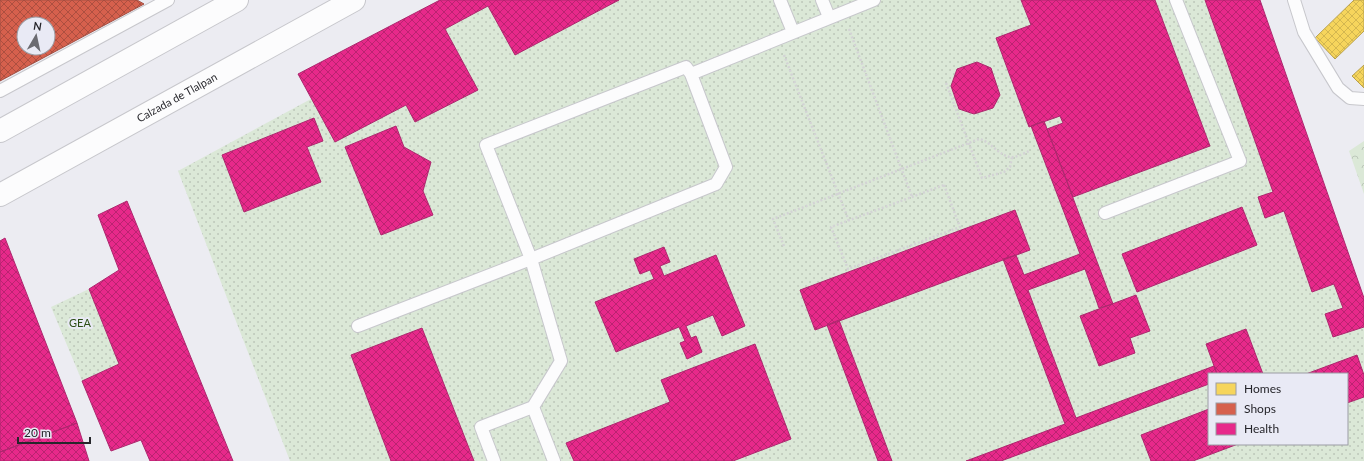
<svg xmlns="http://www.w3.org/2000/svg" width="1364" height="461" font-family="Lato,sans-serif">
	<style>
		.park { fill: url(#park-crowns) }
		.garden { fill: url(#garden-dots); fill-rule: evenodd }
		.homes { fill: url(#homes-cross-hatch); stroke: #b8a04d }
		.shops { fill: url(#shops-cross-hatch); stroke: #a14f43; fill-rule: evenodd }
		.health { fill: url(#health-cross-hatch); stroke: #ad286e }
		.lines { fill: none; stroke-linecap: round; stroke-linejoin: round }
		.lane-casing { stroke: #c7c7cc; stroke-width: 14 }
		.secondary-casing { stroke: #c7c7cc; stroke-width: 24 }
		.path { stroke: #d3d3d5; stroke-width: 2.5; stroke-dasharray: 2 2; stroke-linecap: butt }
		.lane { stroke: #fcfcfd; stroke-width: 12 }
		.secondary { stroke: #fcfcfd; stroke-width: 22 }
		.labels { text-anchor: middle; stroke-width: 4; stroke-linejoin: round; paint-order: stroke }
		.street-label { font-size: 11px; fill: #26262b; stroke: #e9eaf5 }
		.park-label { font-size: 11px; fill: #2c4f16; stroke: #e9eaf5 }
	</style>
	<defs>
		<pattern id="park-crowns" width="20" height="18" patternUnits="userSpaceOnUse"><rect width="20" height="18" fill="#dbe8d7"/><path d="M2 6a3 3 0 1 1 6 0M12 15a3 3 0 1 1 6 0" fill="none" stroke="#bcc7b9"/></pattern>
		<pattern id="garden-dots" width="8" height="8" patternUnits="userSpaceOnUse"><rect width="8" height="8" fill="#dbe8d7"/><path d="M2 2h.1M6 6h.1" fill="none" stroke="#bcc7b9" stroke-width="1.8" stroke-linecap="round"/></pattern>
		<pattern id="homes-cross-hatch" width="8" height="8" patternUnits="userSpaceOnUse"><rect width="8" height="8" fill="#f6d55c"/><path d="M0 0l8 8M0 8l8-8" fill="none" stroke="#d3b750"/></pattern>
		<pattern id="shops-cross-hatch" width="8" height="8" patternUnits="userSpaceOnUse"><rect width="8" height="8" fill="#d6604d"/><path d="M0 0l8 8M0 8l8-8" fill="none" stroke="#ad4f40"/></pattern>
		<pattern id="health-cross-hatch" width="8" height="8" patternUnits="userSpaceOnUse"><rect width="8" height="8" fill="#e7298a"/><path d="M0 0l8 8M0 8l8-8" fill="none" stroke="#bb2371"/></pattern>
	</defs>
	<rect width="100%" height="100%" fill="#ececf2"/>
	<path class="park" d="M1364,141V194L1349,151Z"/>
	<path class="garden" d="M494,0H1246L1364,302V461H290L178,171ZM1209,374H1347V444H1209Z
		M89,289L119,364L82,381L51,307Z"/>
	<path class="homes" d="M1354,0H1364V31L1335,59L1315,38Z
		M1364,65V88L1352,76Z"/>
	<path class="shops" d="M0,0H137L144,4L0,81ZM24,24H48V48H24Z"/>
	<path class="health" d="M440,0H619L515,55L488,6L445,29L478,90L415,122L406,105L335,142L298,74Z
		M1021,0H1155L1210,146L1073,197L1047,129L1063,123L1060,116L1029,127L996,38L1031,25Z
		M1205,0H1260L1364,298V327L1333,337L1325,314L1343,308L1334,284L1312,292L1284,211L1265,218L1258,197L1273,192Z
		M977,62L991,68L1000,95L993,108L974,114L959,109L951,86L957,69Z
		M314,118L323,141L307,147L321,182L244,212L222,155Z
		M1044,121L1113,304L1099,308L1085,269L1028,290L1076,418L1214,366L1217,374H1209V384L1001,461H966L1065,424L1003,259L1016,255L1024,275L1080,254L1031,126Z
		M396,126L404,147L431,162L423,191L433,215L381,235L345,147Z
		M127,201L194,365L233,461H150L141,440L111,451L82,381L119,364L89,289L119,270L98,215Z
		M1242,207L1257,245L1137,292L1122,254Z
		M1015,210L1030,250L815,330L800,290Z
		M5,238L77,423L0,452V241Z
		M664,247L670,262L660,266L664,276L716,255L745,326L722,336L713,315L686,326L691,338L696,336L702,352L687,359L680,343L685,341L679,327L616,352L595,302L654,279L650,270L640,274L634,259Z
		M1136,295L1150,331L1130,338L1135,353L1099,366L1080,316Z
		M839,320L892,461H878L827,325Z
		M422,328L474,461H391L351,355Z
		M1246,329L1263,374H1217L1206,344Z
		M755,344L791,439L733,461H574L566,443L670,402L661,380Z
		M1357,355L1364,375V397L1347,403V374H1306Z
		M1209,409V444H1238L1193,461H1151L1141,435Z
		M77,423L89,461H0V452Z"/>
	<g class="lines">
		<defs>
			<path id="lane" d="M780,0L793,32
				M822,0L829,17
				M1294,0L1304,32L1338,88L1350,98L1364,99
				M686,67L691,74L726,167L716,184L531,259L486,145Z
				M691,74L874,0
				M0,91L168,0
				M1105,213L1240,161L1176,0
				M358,326L531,259L561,361L533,407L481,427L494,461
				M533,407L554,461"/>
			<g id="secondary">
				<path d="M0,131L237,0"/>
				<path id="s1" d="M0,195L354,0"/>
			</g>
		</defs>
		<use href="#lane" class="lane-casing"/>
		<use href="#secondary" class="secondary-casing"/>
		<path class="path" d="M849,29L912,197
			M784,55L849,221
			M946,83L982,178L1004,172L1010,167L1012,157
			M944,185L960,227L848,269L831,227Z
			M784,246L773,219L979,139C991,141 1001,159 1014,157C1019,156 1025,153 1029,151"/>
		<use href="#lane" class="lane"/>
		<use href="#secondary" class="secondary"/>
	</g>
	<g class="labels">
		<g class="street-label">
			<text dy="4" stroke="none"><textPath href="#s1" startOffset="202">Calzada de Tlalpan</textPath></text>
		</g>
		<g class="park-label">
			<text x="80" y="327">GEA</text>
		</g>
	</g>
	<rect x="1208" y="373" width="140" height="72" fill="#e9eaf5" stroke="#9b9ca4"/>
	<rect x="1216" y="383" width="20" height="12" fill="#f6d55c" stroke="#9b9ca4"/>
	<text x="1244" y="393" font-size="12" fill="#26262b">Homes</text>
	<rect x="1216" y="403" width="20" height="12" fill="#d6604d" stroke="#9b9ca4"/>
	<text x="1244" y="413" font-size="12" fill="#26262b">Shops</text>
	<rect x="1216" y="423" width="20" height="12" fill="#e7298a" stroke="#9b9ca4"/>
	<text x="1244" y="433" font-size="12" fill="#26262b">Health</text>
	<g transform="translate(36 36) rotate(9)"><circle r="19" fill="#e9eaf5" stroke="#9b9ca4"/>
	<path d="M0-3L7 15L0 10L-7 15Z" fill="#6b6b71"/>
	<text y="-6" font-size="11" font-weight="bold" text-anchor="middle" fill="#26262b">N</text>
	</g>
	<path d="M18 437v6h72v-6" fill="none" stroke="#26262b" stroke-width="2"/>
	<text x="24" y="437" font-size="12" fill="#26262b" stroke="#e9eaf5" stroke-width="3" paint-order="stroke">20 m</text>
</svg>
